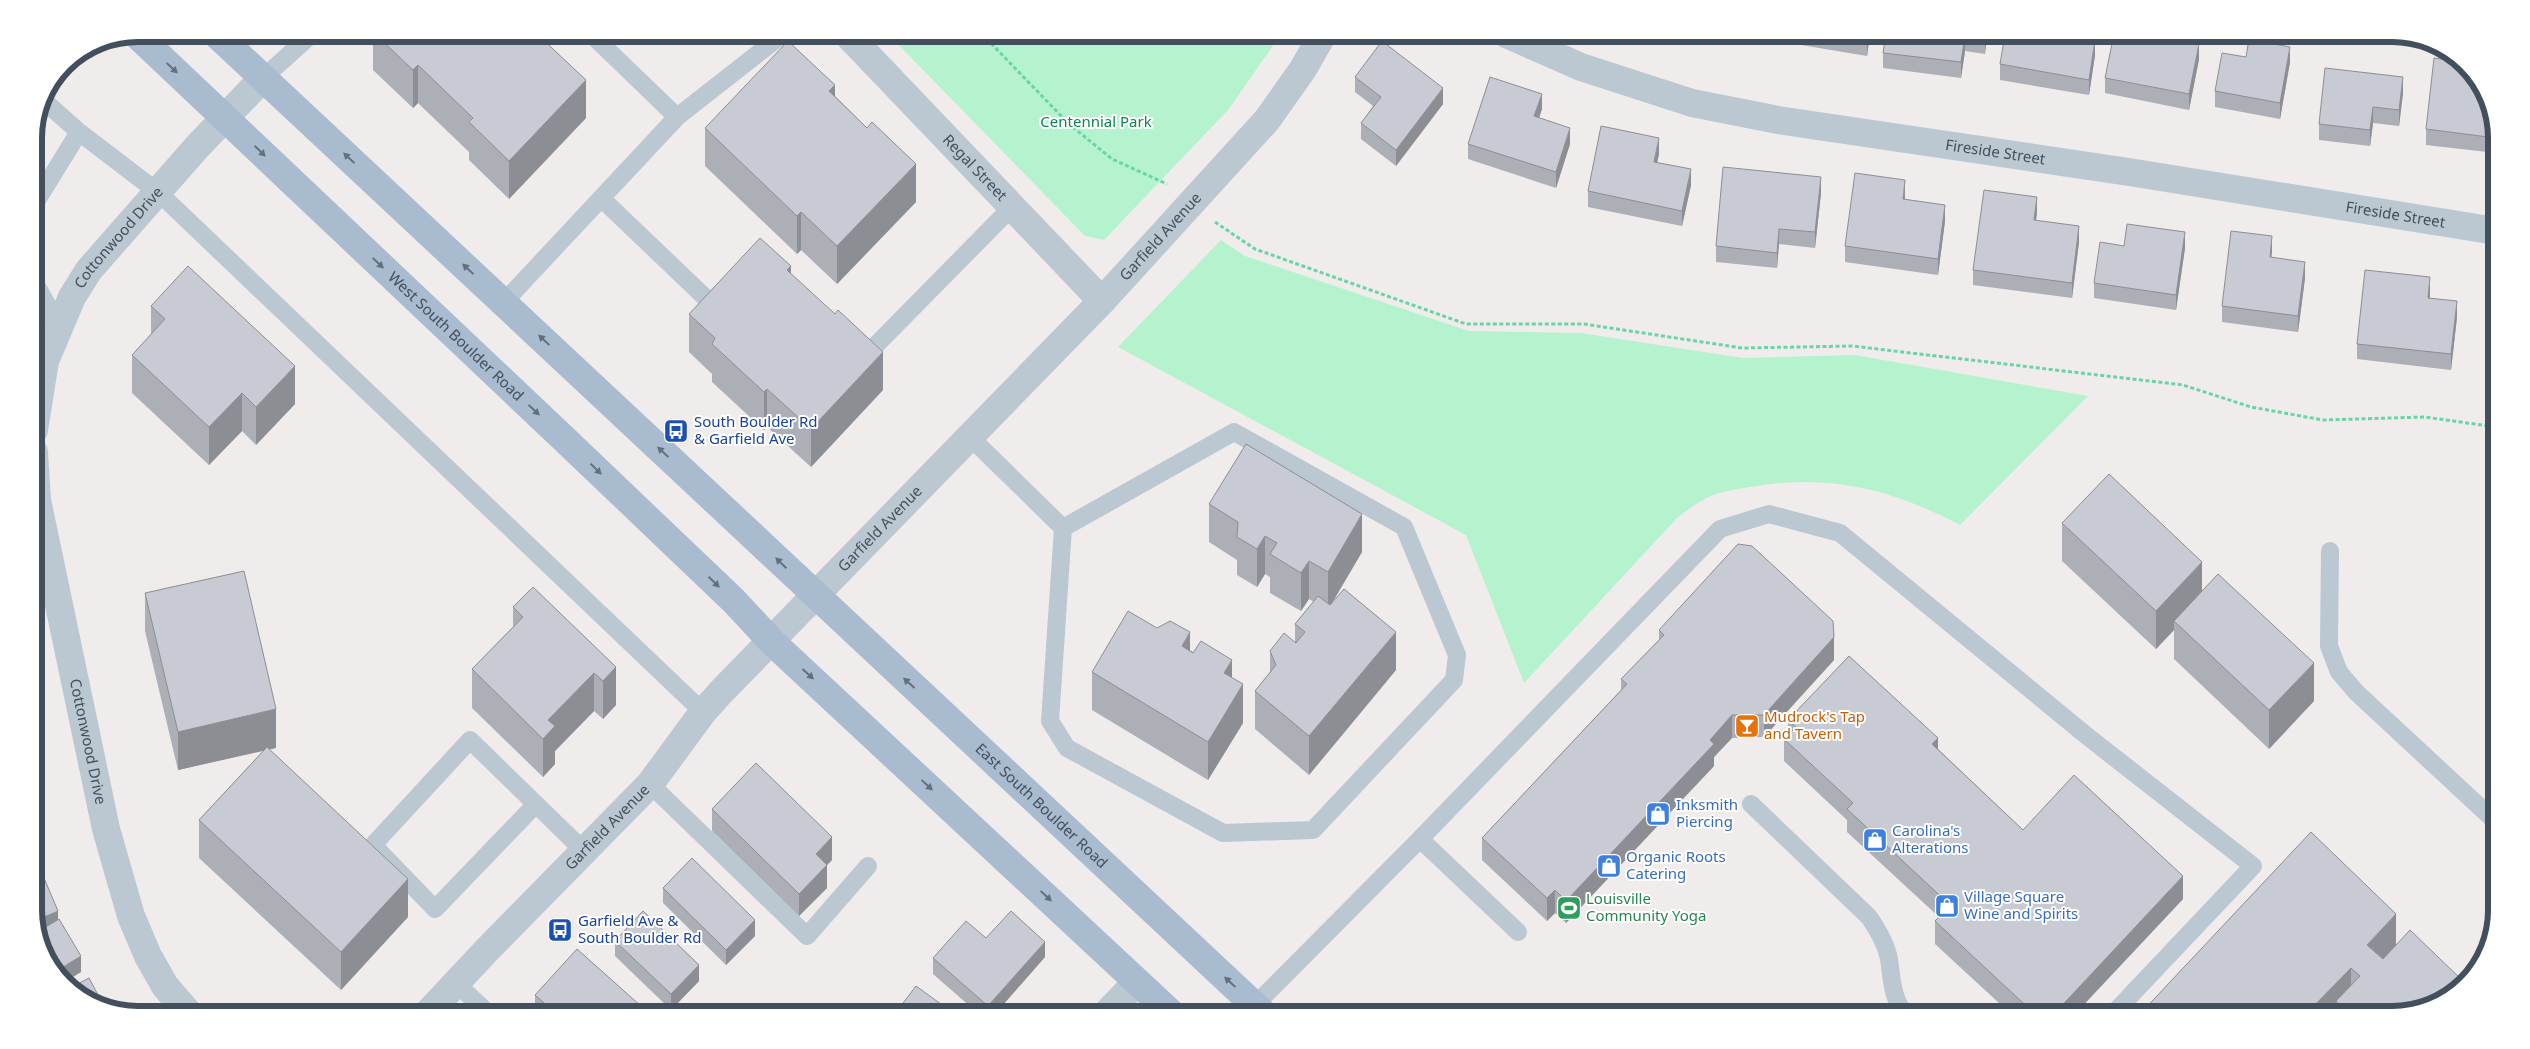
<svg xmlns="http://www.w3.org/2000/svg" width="2530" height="1049" font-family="'Noto Sans',sans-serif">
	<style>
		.green { fill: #b5f3cf }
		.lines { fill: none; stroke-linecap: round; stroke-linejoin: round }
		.path { stroke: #69d5a3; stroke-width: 3; stroke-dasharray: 4 2.5; stroke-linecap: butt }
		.service { stroke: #bbc7d1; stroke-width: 18 }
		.minor { stroke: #bbc7d1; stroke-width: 28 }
		.primary { stroke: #a9bbcf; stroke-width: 28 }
		.wall { fill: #acafb5 }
		.shaded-wall { fill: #8c8e94 }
		.building { fill: #c8cbd3; stroke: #8c8e94 }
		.oneway { fill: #626f7e }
		.labels { text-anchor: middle; stroke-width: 4; stroke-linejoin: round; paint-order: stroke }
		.park-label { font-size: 15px; fill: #0c844c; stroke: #fff }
		.street-label { font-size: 15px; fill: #434f5c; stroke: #fff }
		.transit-label { font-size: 15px; fill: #164399; stroke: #fff; text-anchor: start }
		.food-label { font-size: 15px; fill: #c56008; stroke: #fff; text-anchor: start }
		.shop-label { font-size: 15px; fill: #366cbe; stroke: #fff; text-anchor: start }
		.leisure-label { font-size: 15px; fill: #27864d; stroke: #fff; text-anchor: start }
		.rim { fill: none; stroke: #434f5c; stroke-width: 6 }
	</style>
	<rect width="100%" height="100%" fill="#f0ecec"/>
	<path class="green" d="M888,34H1281L1229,109L1104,240L1085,236Z
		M1221,240L1245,256L1469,331L1581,333L1743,358L1855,355L2088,396L1960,525C1892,489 1828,473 1751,487C1736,489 1716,492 1703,500C1694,505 1686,511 1678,517L1524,683L1466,535L1118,347Z"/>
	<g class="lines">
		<path class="path" d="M982,34L1069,124L1112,159L1167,184
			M1215,222L1255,249L1466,324H1584L1742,348L1852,346L2183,385L2251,407L2323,420L2425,417L2496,427"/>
		<path class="service" d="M591,34L677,117L783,34
			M263,78L312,34
			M42,99L79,132
			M601,198L713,305
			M34,205L79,132L159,193L703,712
			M34,281L59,326L34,327
			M504,302L677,117
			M876,345L1012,207
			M969,436L1063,528L1050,721L1067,748L1223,833L1313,830L1454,680L1457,655L1404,527L1234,432L1063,528
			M2330,551L2329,646L2339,672L2356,692L2496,822
			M650,784L807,936L868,866
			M536,804L435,909L373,845L470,740L584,851
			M1751,804L1869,917C1878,930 1886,943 1889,959C1892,980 1892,999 1906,1015
			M1518,932L1420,839L1720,529L1769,514L1840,533L2087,736L2253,866L2112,1015
			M456,983L490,1015
			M1255,1005L1420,839"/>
		<g class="minor">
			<path id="s1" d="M847,34L1102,301"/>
			<path id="s2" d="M1506,34L1581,67L1692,103L1778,120L2129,172L2496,231"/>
			<path id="s3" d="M34,430L45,361L72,297L89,270L197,147L263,78"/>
			<path id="s4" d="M34,452L37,500L106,829L131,916L148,956L165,986L190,1015"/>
			<path id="s5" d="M426,1015L485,952L650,784L703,712L721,692L1102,301L1267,120L1303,69L1323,34"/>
			<path d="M1105,1015L1137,982"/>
		</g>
		<g class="primary">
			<path id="s6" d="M136,34L561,436L734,601L772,642L1173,1015"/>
			<path id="s7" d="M216,34L1265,1015"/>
		</g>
	</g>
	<path class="wall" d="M373,34H537L586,118L509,199L469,160V152L418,103L413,108L373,70Z
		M1717,34H1763L1761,44Z
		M1789,34H1870L1867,56L1789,43Z
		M1886,34H1987L1985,54L1965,51L1961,78L1883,68V53Z
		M2080,34V37L2095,55L2089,95L2000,80V64Z
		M2168,34L2167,38L2199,59L2189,110L2105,93V78Z
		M2246,57L2290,62L2280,119L2215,107V91Z
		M1355,77L1443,104L1396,166L1361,139V123L1373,106L1355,92Z
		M2403,93L2399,126L2373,123L2370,146L2319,140V124Z
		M835,96L867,128L916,202L837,284L801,250L797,254L705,166V128Z
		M1542,109L1539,118L1570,144L1556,188L1468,159V144Z
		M2426,129L2496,132V153L2426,145Z
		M1659,154L1657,162L1691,185L1682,226L1588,207V191Z
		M1821,193L1815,248L1779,244L1777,268L1716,262V246Z
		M1905,196V200L1945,221L1938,275L1845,262V246Z
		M2037,212L2036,220L2079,242L2072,298L1973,285V270Z
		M2124,246L2185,248L2176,310L2094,298V283Z
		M2272,251L2271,258L2305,278L2298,332L2222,322V306Z
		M791,274L883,390L811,467L767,427L764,430L712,382V374L689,352V314Z
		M2430,293V298L2457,317L2451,370L2357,359V344Z
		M151,306L295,404L256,445L242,431L209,465L132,393V355L151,334Z
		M1209,504L1362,552L1332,602L1396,670L1309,775L1255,729V691L1270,672V651L1295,642V624L1314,602L1309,599L1301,611L1270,593V577L1265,574L1257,587L1237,575V560L1209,542Z
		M2062,523L2202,591L2314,701L2269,749L2174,659V630L2156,649L2062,561Z
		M145,593L276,748L269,749L408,917L341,990L199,858V820L264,750L178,770L145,631Z
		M513,607L616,667V705L603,719L594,711L555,751V764L543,777L472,708V669L513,627Z
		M1659,630L1834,660L1764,737L1732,738L1714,757V766L1566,923L1555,913L1547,921L1482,860V838L1621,690V679L1659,640Z
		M1190,650L1232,678L1243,723L1208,780L1092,710V672Z
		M1788,720L1938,749L2023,830L2183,899L2074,1015H2012L1935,944V921L1939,917L1847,832V820L1784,761V739L1788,735Z
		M712,809L832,860L827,865V888L799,916L712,831Z
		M663,888L755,936L726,965L663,903Z
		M986,938L1045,957L994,1015H980L933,974V958Z
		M615,941L699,981L671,1010L615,956Z
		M2396,945L2391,1015H2139Z
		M535,995L651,1015H535Z"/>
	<path class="shaded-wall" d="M1761,34H1763L1761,44Z
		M1868,34H1870L1867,56V40Z
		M1986,34H1987L1985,54V38Z
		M2165,34H2168V36L2164,53Z
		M1965,36V51L1961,78V62Z
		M2095,40V55L2089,95V80Z
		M2199,44V59L2189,110V94Z
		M2290,47V62L2280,119V103Z
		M418,65V103L413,108V70Z
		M2403,77V93L2399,126V110Z
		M586,80V118L509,199V161Z
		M835,85V123L829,91Z
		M1443,88V104L1396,166V150Z
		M1542,94V109L1534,132V116Z
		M2373,107V123L2370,146V130Z
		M36,125V139L34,144V132Z
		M1570,128V144L1556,188V172Z
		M1659,138V154L1654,177V162Z
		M916,164V202L837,284V246Z
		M1691,169V185L1682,226V211Z
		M1821,177V193L1815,248V232Z
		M1905,180V196L1903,215V199Z
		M2037,197V212L2034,236V220Z
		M1945,205V221L1938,275V259Z
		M801,212V250L797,254V216Z
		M2079,226V242L2072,298V283Z
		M1779,229V244L1777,268V253Z
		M2185,232V248L2176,310V295Z
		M2272,236V251L2270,273V257Z
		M2305,262V278L2298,332V316Z
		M791,266V304L787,270Z
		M2430,277V293L2428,314V298Z
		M2457,301V317L2451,370V354Z
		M883,352V390L811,467V429Z
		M295,366V404L256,445V407Z
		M767,389V427L764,430V392Z
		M242,393V431L209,465V427Z
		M1362,514V552L1328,610V572Z
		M1265,536V574L1257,587V549Z
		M1309,561V599L1301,611V573Z
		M2202,562V600L2174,621V630L2156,649V611Z
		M1190,632V670L1182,646Z
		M1396,632V670L1309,775V736Z
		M1834,637V660L1764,737V715Z
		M1232,660V698L1224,673Z
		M2314,663V701L2269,749V710Z
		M616,667V705L603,719V681Z
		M594,673V711L555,751V764L543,777V739L548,720Z
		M1243,684V723L1208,780V742Z
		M276,709V748L178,770V732Z
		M1732,715V738L1714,757V766L1566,923V901Z
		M1938,738V761L1932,744Z
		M832,837V860L816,876V854Z
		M827,865V888L799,916V894Z
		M2183,876V899L2074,1015H2053Z
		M408,879V917L341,990V952Z
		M1555,890V913L1547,921V898Z
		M58,911V927L40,934L35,921Z
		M2396,914V952L2367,983V945Z
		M755,920V936L726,965V950Z
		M1045,942V957L994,1015H988V1006Z
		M81,956V972L65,982L55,974V972Z
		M699,965V981L671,1010V994Z
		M2351,968V1006L2336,1001V1015H2305Z"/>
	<path class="building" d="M375,34H537L586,80L509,161L469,122L473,118L418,65L413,70Z
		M1827,34H1868L1867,40Z
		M1886,34H1986L1985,38L1965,36L1961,62L1883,53Z
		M2005,34H2078V36L2095,40L2089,80L2000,64Z
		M2114,34H2165L2164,37L2199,44L2189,94L2105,78Z
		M2249,39L2290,47L2280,103L2215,91L2222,53L2246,57Z
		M788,41L835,85L829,91L867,128L872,122L916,164L837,246L801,212L797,216L705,128Z
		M1382,41L1443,88L1396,150L1361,123L1381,97L1355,77Z
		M2434,58L2456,61L2475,75L2496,132V138L2426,129Z
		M2325,68L2403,77L2399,110L2373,107L2370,130L2319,124Z
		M1490,77L1542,94L1534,116L1570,128L1556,172L1468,144Z
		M1601,126L1659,138L1654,162L1691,169L1682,211L1588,191Z
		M1723,167L1821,177L1815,232L1779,229L1777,253L1716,246Z
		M1855,173L1905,180L1903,199L1945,205L1938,259L1845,246Z
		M1984,190L2037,197L2034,220L2079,226L2072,283L1973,270Z
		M2127,224L2185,232L2176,295L2094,283L2100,242L2124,246Z
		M2231,231L2272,236L2270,257L2305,262L2298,316L2222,306Z
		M760,238L791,266L787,270L835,314L838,310L883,352L811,429L767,389L764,392L712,344L715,338L689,314Z
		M188,266L295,366L256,407L242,393L209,427L132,355L165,319L151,306Z
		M2365,270L2430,277L2428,298L2457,301L2451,354L2357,344Z
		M1246,444L1362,514L1328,572L1309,561L1301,573L1270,554L1277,543L1265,536L1257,549L1237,537L1238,522L1209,504Z
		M2109,474L2202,562L2156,611L2062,523Z
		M1738,544L1752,546L1833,621L1834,637L1764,715H1732L1710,740L1714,744L1566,901L1555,890L1547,898L1482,838L1627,684L1621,679L1664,635L1659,630Z
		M244,571L276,709L178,732L145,593Z
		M2218,574L2314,663L2269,710L2174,621Z
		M533,587L616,667L603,681L594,673L548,720L555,726L543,739L472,669L523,617L513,607Z
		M1344,589L1396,632L1309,736L1255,691L1276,665L1270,651L1284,633L1296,643L1305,632L1295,624L1318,596L1330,605Z
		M1128,611L1157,628L1170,621L1190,632L1182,646L1193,653L1201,641L1232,660L1224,673L1243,684L1208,742L1092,672Z
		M1849,656L1938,738L1932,744L2023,830L2074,775L2183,876L2053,1015H2036L1935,921L1950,905L1847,809L1853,803L1784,739L1796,727L1788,720Z
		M267,747L408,879L341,952L199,820Z
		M756,763L832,837L816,854L827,865L799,894L712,809Z
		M2311,832L2396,914L2367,945L2383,959L2410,930L2463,981L2450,997L2391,1015H2351L2336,1001L2360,976L2351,968L2305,1015H2139Z
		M692,858L755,920L726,950L663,888Z
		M41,871L58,911L35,921L34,917V874Z
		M643,911L699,965L671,994L615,941Z
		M1011,911L1045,942L988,1006L933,958L966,921L986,938Z
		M59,919L81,956L55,972L39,931Z
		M577,949L651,1015H558L535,995Z
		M89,978L105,1008L99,1007L72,987Z
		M916,986L956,1015H894Z
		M809,1004L822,1015H799Z"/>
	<defs><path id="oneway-solid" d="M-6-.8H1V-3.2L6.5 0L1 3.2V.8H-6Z" transform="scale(1.25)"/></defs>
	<g class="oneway">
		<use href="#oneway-solid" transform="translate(172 68) rotate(43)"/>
		<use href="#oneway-solid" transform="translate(260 151) rotate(44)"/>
		<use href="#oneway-solid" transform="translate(349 158) rotate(-137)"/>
		<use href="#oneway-solid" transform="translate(378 263) rotate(43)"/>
		<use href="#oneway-solid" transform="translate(468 269) rotate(-137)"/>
		<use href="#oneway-solid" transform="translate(544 340) rotate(-137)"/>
		<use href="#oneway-solid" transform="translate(534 410) rotate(43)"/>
		<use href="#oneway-solid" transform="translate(663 452) rotate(-137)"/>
		<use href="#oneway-solid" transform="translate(596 469) rotate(44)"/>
		<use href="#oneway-solid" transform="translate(781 563) rotate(-136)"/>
		<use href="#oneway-solid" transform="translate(714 582) rotate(44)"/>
		<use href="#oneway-solid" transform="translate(808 674) rotate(42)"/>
		<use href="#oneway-solid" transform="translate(909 683) rotate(-138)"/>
		<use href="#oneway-solid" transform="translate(927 785) rotate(43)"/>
		<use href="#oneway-solid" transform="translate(1046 896) rotate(43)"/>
		<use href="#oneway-solid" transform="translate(1230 982) rotate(-137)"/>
	</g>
	<defs>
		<symbol id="bus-square" viewBox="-11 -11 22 22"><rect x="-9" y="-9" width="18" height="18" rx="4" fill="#1a4fb4" stroke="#fff"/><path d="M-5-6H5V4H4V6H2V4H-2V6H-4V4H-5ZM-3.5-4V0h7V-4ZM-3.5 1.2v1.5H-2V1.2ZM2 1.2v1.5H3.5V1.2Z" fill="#fff"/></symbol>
		<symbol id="bar-square" viewBox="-11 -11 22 22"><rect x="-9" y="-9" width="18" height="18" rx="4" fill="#e8710a" stroke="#fff"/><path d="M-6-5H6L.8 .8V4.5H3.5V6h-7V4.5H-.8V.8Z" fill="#fff"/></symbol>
		<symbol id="shop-square" viewBox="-11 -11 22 22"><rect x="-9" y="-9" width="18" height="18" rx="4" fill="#3f7fe0" stroke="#fff"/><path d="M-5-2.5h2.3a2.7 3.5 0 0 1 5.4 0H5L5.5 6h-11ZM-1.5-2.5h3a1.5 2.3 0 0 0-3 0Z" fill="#fff"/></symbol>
		<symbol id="stadium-square" viewBox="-11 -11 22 22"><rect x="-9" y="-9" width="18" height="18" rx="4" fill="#2e9e5b" stroke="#fff"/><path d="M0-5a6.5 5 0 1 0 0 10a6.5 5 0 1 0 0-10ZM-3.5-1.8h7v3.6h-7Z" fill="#fff"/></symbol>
	</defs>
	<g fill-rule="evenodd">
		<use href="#bus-square" x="662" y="417" width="28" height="28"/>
		<use href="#bar-square" x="1733" y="712" width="28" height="28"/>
		<use href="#shop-square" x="1644" y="800" width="28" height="28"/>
		<use href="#shop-square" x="1861" y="826" width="28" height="28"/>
		<use href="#shop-square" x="1595" y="852" width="28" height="28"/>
		<use href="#shop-square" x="1933" y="892" width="28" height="28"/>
		<use href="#stadium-square" x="1555" y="894" width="28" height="28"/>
		<use href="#bus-square" x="546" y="916" width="28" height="28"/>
	</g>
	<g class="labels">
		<g class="park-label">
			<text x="1096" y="127">Centennial Park</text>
		</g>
		<g class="street-label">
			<text dy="5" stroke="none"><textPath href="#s2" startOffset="506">Fireside Street</textPath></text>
			<text dy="5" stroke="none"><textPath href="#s1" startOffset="185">Regal Street</textPath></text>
			<text dy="5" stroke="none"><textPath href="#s2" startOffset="911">Fireside Street</textPath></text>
			<text dy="5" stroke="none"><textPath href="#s5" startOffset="1071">Garfield Avenue</textPath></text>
			<text dy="5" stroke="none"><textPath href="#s3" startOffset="215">Cottonwood Drive</textPath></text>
			<text dy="5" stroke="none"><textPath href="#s6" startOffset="440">West South Boulder Road</textPath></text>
			<text dy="5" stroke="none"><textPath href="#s5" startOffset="666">Garfield Avenue</textPath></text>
			<text dy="5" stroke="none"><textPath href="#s4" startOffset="295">Cottonwood Drive</textPath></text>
			<text dy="5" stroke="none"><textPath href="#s7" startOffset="1130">East South Boulder Road</textPath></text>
			<text dy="5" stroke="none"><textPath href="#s5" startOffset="261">Garfield Avenue</textPath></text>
		</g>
		<g class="transit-label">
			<text x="694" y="427">South Boulder Rd<tspan x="694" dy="17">&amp; Garfield Ave</tspan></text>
			<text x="578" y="926">Garfield Ave &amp;<tspan x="578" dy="17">South Boulder Rd</tspan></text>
		</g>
		<g class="food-label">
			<text x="1764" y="722">Mudrock's Tap<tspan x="1764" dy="17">and Tavern</tspan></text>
		</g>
		<g class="shop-label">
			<text x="1676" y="810">Inksmith<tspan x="1676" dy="17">Piercing</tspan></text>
			<text x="1892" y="836">Carolina's<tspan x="1892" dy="17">Alterations</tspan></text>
			<text x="1626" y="862">Organic Roots<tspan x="1626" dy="17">Catering</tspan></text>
			<text x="1964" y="902">Village Square<tspan x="1964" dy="17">Wine and Spirits</tspan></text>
		</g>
		<g class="leisure-label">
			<text x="1586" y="904">Louisville<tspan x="1586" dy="17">Community Yoga</tspan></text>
		</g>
	</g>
	<path d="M0 0H2530V1049H0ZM138 42H2392A96 96 0 0 1 2488 138V910A96 96 0 0 1 2392 1006H138A96 96 0 0 1 42 910V138A96 96 0 0 1 138 42Z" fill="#fff" fill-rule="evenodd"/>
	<path class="rim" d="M138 42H2392A96 96 0 0 1 2488 138V910A96 96 0 0 1 2392 1006H138A96 96 0 0 1 42 910V138A96 96 0 0 1 138 42Z"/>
</svg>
